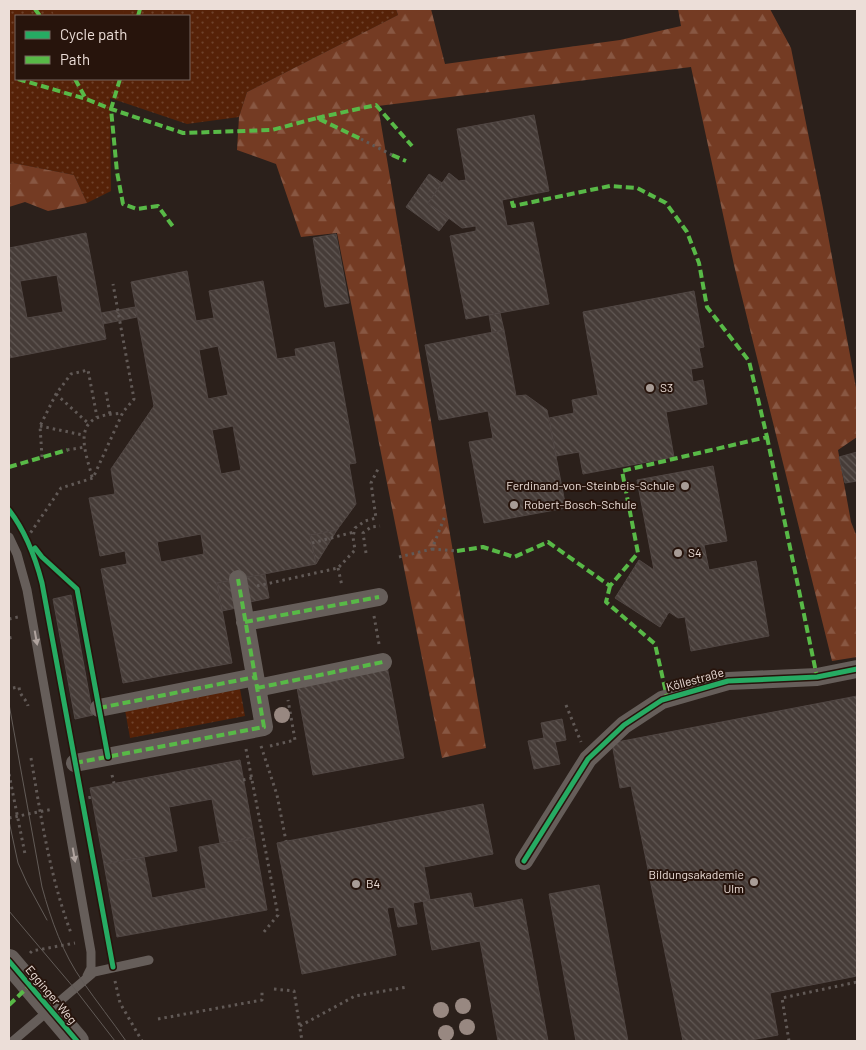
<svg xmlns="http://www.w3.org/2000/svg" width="866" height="1050" font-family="Barlow,sans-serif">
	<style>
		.green { fill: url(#green-dots); fill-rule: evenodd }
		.forest { fill: url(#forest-firs) }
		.pitch { fill: #562208 }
		.building { fill: url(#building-back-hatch); stroke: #504643; fill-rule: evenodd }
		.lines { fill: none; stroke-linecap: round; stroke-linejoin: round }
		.path { stroke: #615956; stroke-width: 3; stroke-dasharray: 2.5 4; stroke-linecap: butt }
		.lane { stroke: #665e5a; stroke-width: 9 }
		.street { stroke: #665e5a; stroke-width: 18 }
		.secondary { stroke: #665e5a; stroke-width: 24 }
		.tram { stroke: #625b57; stroke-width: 1 }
		.quiet { stroke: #58b947; stroke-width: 4; stroke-dasharray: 8 4; stroke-linecap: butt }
		.cycleway-casing { stroke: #27140c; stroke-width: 8 }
		.cycleway { stroke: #26ab63; stroke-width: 5 }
		.tree { fill: #988881 }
		.oneway { fill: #b0a49f }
		.poi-dot { fill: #a89c96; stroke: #27140c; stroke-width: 2 }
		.labels { text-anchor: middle; stroke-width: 4; stroke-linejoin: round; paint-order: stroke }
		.poi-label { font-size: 12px; fill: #ecded8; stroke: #27140c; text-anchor: start }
		.street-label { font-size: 12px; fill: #ecded8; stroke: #27140c }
	</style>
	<defs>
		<pattern id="green-dots" width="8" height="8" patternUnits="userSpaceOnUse" patternTransform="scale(1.25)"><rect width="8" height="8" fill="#562208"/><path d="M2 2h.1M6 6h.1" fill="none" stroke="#6e422b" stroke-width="1.8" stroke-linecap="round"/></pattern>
		<pattern id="forest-firs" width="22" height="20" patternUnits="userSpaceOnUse" patternTransform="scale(1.25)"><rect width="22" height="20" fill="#743b23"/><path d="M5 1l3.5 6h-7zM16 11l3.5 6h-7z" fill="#885742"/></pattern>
		<pattern id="building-back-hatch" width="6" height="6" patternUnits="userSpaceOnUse" patternTransform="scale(1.25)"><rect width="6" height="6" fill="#463c38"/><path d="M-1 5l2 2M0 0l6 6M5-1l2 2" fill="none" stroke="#615854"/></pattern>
	</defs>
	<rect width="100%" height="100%" fill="#2b201b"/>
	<path class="green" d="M9,9H396L398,15L247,92L239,117L187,124L110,98L111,191L87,203L74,175L13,163L9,164ZM16,16H189V79H16Z
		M240,689L245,716L130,738L125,710Z"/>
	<path class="forest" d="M396,9H431L445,64L620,40L681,26L678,9H770L791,48L823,208L857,393V437L838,450L851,522L857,537V657L832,661L734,265L691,67L378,106L486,748L442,758L337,233L301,237L276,164L237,150L239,117L247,92L398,15Z
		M13,163L74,175L87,203L48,211L25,202L9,207V164Z"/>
	<path class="pitch" d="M51,9H122L126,16H55Z"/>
	<path class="building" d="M534,115L549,191L502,200L507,226L533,222L549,304L466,319L450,236L476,231V226L462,228L428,203L449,173L459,181L466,180L457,129Z
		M429,174L442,183L428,203L449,218L439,231L406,207Z
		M86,233L106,339L9,358V248ZM57,275L63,312L27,318L20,281Z
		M336,234L349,303L325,307L313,238Z
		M187,271L196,321L214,318L209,291L263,281L277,359L296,356L295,349L334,342L356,463L349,464L356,504L337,530L310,535L316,564L217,583L232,663L123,683L101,569L127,564L125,551L100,556L89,498L115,494L111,469L154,406L131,282ZM218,346L228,395L208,399L199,350ZM233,426L241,470L221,474L212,430ZM201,534L204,554L161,562L157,542Z
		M694,291L704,347L699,348L703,367L691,369L693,382L703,380L707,404L666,412L674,457L583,474L579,452L556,456L549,418L574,413L572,400L598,395L583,312Z
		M135,307L137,317L103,324L101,313Z
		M500,313L504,330L492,333L489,315Z
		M504,330L516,396L526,395L547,410L566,508L484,523L469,442L493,438L488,411L439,420L425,345Z
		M857,452V481L845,483L839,457Z
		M713,466L727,541L704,545L709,570L756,561L769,636L691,651L685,617L678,618L669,612L660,627L615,598L639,560L654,570L637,480Z
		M337,530L316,564L310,535Z
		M265,574L269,598L245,603L246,606L222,611L217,583Z
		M71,595L93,715L75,719L53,599Z
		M387,666L404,758L313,775L296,682Z
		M857,696V976L770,993L778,1035L746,1041H683L631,786L620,788L612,743Z
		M562,719L566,740L555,742L560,764L534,769L528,741L544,738L541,723Z
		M240,760L254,837L220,843L212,799L169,807L177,851L104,864L90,788Z
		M483,804L493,854L424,867L430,900L413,903L417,924L398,927L394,907L387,908L396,955L302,974L277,843Z
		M254,837L267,910L117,937L104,864L144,857L152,898L206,888L199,847Z
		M599,885L628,1041H576L549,894Z
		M471,893L474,908L522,899L548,1041H498L480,941L432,950L423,901Z"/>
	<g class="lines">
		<path class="path" d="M361,139L392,155
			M106,392L110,414
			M56,394L89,424
			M40,426L83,435
			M67,450L85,447
			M42,457L40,426L56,394L71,374L88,370L97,417
			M92,477C88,459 73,426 99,417C106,414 115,414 122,413
			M27,538L61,488L93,478L123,412L134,399L113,284
			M312,543L354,532
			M432,549L457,551
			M366,553L363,533L371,527L380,526
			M399,557L432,549L445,516
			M338,568L342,586
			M257,586L338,568L355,550L353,537L355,528L365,521L376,518L371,483L379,467
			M374,616L379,644
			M9,619L18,617
			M9,638L14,637
			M13,688L19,687C20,697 26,698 28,706
			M566,705L581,742
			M261,746L277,795L286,841
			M270,746L295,740L288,700
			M246,749L278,915L263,933
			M31,758C41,817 50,877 71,933
			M9,774L25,854
			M112,775L114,783
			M243,780L252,778
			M82,799L92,797
			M9,818L53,809
			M30,953L32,951L75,943
			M115,981L120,1003L142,1041
			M274,989L294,991L302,1041
			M158,1019L262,1000V991
			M300,1026L355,996L407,987
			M789,1041L782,998L857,982"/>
		<path class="lane" d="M9,537L17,554L27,590L91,952V968L87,976
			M13,1041L94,972L149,960"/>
		<path class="street" d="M245,622L379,597
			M257,688L383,662
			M99,708L255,677
			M75,763L264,727L238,579
			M524,861L588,759L624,725L662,700L728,681L817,677L857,669"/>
		<path class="secondary" d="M9,961L77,1041"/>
		<path class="tram" d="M9,704L42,887C51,920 63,954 83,982C97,1002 112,1021 126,1041
			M9,821L18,863L27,883L47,920
			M9,911L74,988L115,1041"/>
		<path class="quiet" d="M35,9L40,16
			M138,16L140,9
			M18,79L86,99
			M75,79L86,99L111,109L183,133L272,130L317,118L361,139
			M120,79L111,109L117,172L123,204L137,209L158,206L174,228
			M317,118L376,105L412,146
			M392,155L406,161
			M767,437L817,677
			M9,467L67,450
			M457,551L483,547L514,557L548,542L610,586L638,553L622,471L767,437L749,361L707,307L699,263L687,232L666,203L637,188L610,186L513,206L511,198
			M610,586L606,602L655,644L667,697
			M245,622L379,597
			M257,688L383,662
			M99,708L255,677
			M75,763L264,727L238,579
			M9,1005L30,985"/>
		<defs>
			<path id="cycleway" d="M9,510C26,532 35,556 42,583L113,967
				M35,548L42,557L77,589L108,757
				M524,861L588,759L624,725L662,700L728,681L817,677L857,669
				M9,961L77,1041"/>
		</defs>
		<use href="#cycleway" class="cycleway-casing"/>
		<use href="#cycleway" class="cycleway"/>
	</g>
	<g class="tree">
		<circle cx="282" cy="715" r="8"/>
		<circle cx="463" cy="1006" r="8"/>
		<circle cx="441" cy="1010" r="8"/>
		<circle cx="467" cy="1027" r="8"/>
		<circle cx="446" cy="1033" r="8"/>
	</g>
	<defs><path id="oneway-solid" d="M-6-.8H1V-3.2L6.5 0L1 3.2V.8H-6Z" transform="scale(1.25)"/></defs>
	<g class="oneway">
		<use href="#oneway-solid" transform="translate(36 638) rotate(80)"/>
		<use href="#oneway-solid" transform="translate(74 855) rotate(80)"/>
	</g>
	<g class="poi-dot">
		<circle cx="650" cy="388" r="5"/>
		<circle cx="685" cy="486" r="5"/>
		<circle cx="514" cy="505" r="5"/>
		<circle cx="678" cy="553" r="5"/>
		<circle cx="754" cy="882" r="5"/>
		<circle cx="356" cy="884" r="5"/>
	</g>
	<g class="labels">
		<g class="poi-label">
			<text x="660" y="392">S3</text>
			<text x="675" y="490" text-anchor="end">Ferdinand-von-Steinbeis-Schule</text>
			<text x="524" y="509">Robert-Bosch-Schule</text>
			<text x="688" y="557">S4</text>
			<text x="744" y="879" text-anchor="end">Bildungsakademie<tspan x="744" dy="14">Ulm</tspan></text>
			<text x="366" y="888">B4</text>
		</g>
		<g class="street-label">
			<text transform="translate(695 680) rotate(-15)" y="4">Köllestraße</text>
			<text transform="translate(51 995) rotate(50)" y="4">Egginger Weg</text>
		</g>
	</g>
	<rect width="866" height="1050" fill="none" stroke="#ecded8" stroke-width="20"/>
	<rect x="15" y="15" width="175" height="65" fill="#27140c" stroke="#76655e"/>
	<rect x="25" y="31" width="25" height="8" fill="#26ab63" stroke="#76655e"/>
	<text x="60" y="40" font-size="15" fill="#ecded8">Cycle path</text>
	<rect x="25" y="56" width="25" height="8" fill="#58b947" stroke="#76655e"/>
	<text x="60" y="65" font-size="15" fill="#ecded8">Path</text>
</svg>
